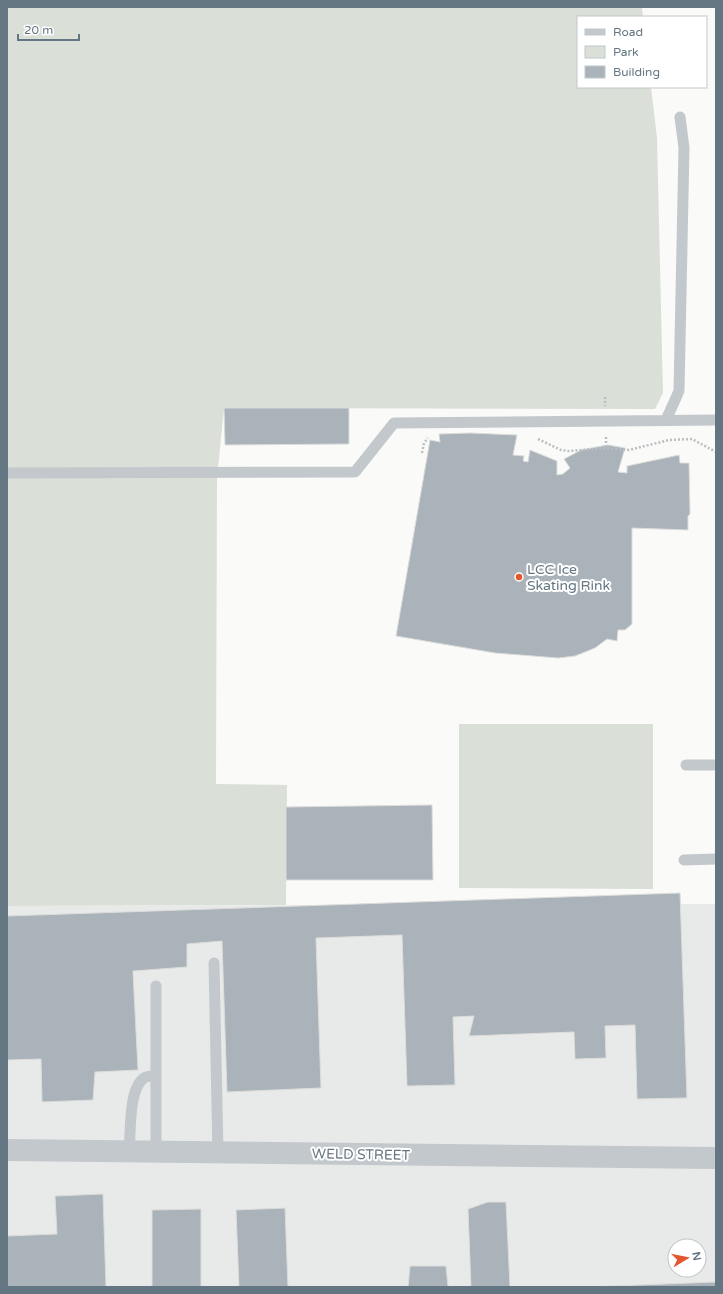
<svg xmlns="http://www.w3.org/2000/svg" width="723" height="1294" font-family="'Varela Round',sans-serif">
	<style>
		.built { fill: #e8e9e9; fill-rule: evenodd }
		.green { fill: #dadfd7 }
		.building { fill: #aab3b9; stroke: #dcdcda }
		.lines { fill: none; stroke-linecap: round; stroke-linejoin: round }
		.path { stroke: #bbbfc2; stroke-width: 2.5; stroke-dasharray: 2 2; stroke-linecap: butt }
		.service { stroke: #c3c8cc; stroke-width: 11 }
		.minor { stroke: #c3c8cc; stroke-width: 22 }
		.poi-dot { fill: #e4572e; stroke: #fff; stroke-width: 1.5 }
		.labels { text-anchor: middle; stroke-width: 4; stroke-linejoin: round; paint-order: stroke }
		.poi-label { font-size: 14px; fill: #657683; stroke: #fff; text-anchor: start }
		.street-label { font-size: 14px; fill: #657683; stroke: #fff }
	</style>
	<rect width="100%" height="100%" fill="#fafaf8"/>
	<path class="built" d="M716,904V1287H7V906ZM675,1246H699V1270H675Z"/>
	<path class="green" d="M7,7H642L643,17H578V87H651L657,138L663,393L655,409L224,408L217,478L216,784L287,785L286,905L7,906Z
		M459,724H653V889L459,888Z"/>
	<path class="building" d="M224,408H349V444L225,445Z
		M471,433L517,435L513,455L524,456L523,461L528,462L530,450L557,461V475L563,474L570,468L564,459L581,450L602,446L608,445L625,448L618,472L627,473V466L679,455L680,463H689L690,514L688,516V530L632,528V624L625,630H618L617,641L607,639L595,648L575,656L558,658L495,653L396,636L430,440L440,442L439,434Z
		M432,805L433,880H286V807Z
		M680,893L687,1098L637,1099L635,1025L605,1026L606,1058L575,1059L574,1032L469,1036L474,1016L453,1017L455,1085L407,1086L402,935L316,938L321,1088L227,1092L222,941L187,944V967L133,971L138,1070L95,1072L93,1100L42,1102L41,1059L7,1060V916Z
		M103,1194L106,1287H7V1236L57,1234L55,1196Z
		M488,1202H506L510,1287H471L468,1209Z
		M285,1208L288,1287H239L236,1210Z
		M201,1209V1287H152V1210Z
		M410,1266H446L448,1286L449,1287H408Z
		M716,1282V1287H588Z"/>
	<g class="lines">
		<path class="path" d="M605,397V406
			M606,437V448
			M538,439L561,450L569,451L606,448L629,450L669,440L692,439L716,452
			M422,453L424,443L428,438"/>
		<path class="service" d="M666,420L679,391L684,148L680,117
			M7,473L355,472L394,423L716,420
			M686,765H716
			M684,860L716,859
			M214,963L218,1153
			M129,1152C131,1134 128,1089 144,1078C147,1076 153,1076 156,1075
			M156,1152V986"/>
		<path class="minor" d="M7,1150L716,1158"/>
	</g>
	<circle class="poi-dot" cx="519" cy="577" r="4"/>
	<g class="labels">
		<g class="poi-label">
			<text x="527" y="574">LCC Ice<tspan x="527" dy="16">Skating Rink</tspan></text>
		</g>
		<g class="street-label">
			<text transform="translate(361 1154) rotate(1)" y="5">WELD STREET</text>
		</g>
	</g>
	<rect width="723" height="1294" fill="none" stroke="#657683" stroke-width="16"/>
	<rect x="577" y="16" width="130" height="72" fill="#ffffff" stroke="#c1c8cd"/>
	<rect x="585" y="29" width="20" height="6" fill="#c3c8cc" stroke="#c1c8cd"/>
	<text x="613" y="36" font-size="12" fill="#657683">Road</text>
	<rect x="585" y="46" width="20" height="12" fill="#dadfd7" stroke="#c1c8cd"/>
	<text x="613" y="56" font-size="12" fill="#657683">Park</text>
	<rect x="585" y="66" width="20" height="12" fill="#aab3b9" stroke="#c1c8cd"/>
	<text x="613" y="76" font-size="12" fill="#657683">Building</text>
	<g transform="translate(687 1258) rotate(80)"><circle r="19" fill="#ffffff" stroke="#c1c8cd"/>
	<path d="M0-3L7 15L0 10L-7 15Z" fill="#e4572e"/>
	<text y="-6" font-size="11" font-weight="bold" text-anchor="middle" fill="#657683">N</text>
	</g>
	<path d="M18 34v6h61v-6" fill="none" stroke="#657683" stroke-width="2"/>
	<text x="24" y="34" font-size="12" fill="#657683" stroke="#ffffff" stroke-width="3" paint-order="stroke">20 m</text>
</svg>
